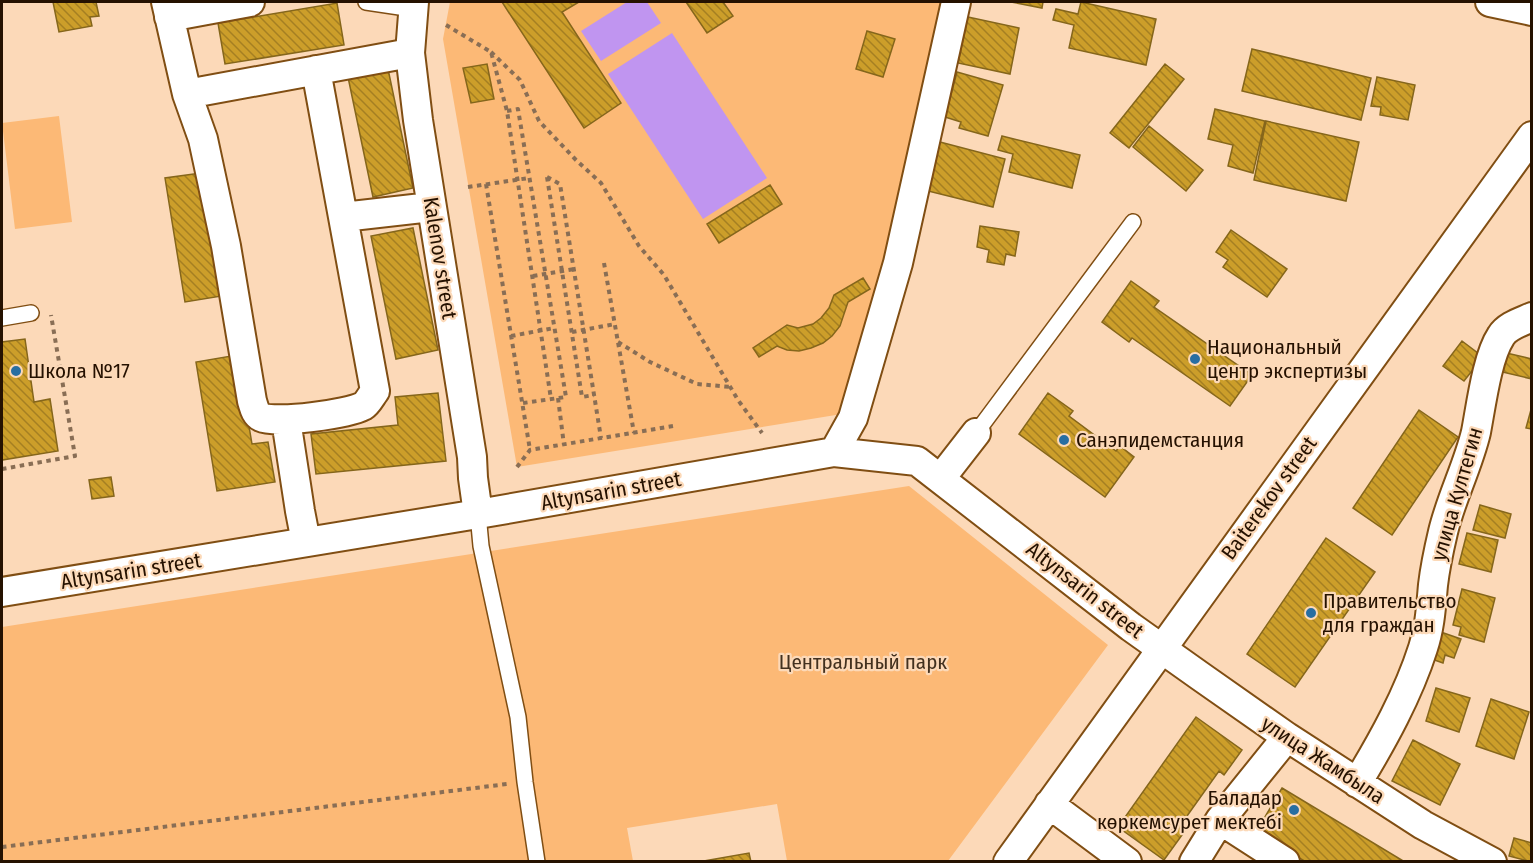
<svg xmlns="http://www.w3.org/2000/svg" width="1533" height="863" font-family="'Fira Sans Condensed',sans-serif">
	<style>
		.park { fill: #fcb976 }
		.water { fill: #c095f0 }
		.building { fill: url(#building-back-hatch); stroke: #85661b; stroke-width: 1.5 }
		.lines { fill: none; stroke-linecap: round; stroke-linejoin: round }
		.lane-casing { stroke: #804e13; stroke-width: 18 }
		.street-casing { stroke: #804e13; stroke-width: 32 }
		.path { stroke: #896e55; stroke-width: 4; stroke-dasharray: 4.5 4.5; stroke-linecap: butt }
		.lane { stroke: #fff; stroke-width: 15 }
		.street { stroke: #fff; stroke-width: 28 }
		.poi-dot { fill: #286ea2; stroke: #fcd9b8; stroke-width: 2 }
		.labels { text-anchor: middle; stroke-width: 4.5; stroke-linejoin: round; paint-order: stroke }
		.street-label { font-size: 21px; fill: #251100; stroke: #fcd9b8 }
		.poi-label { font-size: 21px; fill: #251100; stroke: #fcd9b8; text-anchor: start }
		.park-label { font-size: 21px; fill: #43311f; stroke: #fcd9b8 }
	</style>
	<defs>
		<pattern id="building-back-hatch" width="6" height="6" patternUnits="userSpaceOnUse" patternTransform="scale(1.5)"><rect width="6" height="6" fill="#cc9e2a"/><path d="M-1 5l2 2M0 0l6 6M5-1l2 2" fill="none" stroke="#a57f22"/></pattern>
	</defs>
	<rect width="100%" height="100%" fill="#fcd9b8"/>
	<path class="park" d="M450,2H952L848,413L517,467L443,39Z
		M59,116L72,222L15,229L2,123Z
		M909,486L1108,645L948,861H787L777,804L627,828L633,861L2,862V627Z"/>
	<path class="water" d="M627,2H647L661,23L601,61L581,31Z
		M672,33L767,178L703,219L608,74Z"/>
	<path class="building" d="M53,2H96L99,16L90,17L92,26L59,32Z
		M502,2H579L562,12L621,103L584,128Z
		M686,2H723L733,16L707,33Z
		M1011,2H1043L1042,8Z
		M1081,2L1156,19L1146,65L1069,48L1074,25L1053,20L1056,9L1078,14Z
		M337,3L344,45L225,64L218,23Z
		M968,17L1019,28L1010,74L958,63Z
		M867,31L895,39L883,77L856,69Z
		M1252,49L1371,78L1361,120L1242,91Z
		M487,64L494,99L471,103L463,68Z
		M1165,64L1184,79L1129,148L1110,133Z
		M388,69L413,188L373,197L348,77Z
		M957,72L1003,85L988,136L959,128L961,122L945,117Z
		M1377,77L1415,85L1408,120L1380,115L1381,107L1371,106Z
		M1215,109L1265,121L1253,173L1228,166L1233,145L1208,139Z
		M1266,121L1359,142L1346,201L1254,180Z
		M1149,126L1203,170L1186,191L1133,147Z
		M1002,136L1080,155L1072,188L1009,172L1013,154L998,150Z
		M940,142L1005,159L993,207L928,191Z
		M208,172L228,295L185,302L165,178Z
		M770,185L782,204L719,243L707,224Z
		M980,226L1019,232L1015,256L1006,254L1004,265L987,262L989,250L977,247Z
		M413,228L438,350L396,359L371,236Z
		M1231,230L1287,269L1267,297L1223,267L1228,260L1216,252Z
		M863,278L870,289L848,302L840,326L832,336L823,343L811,348L799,351L787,350L777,346L759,357L753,348L787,325L798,328L813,324L821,318L829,308L834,295Z
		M1131,281L1159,301L1154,307L1252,375L1230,406L1132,338L1129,342L1102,322Z
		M25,339L34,402L50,399L58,451L2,460V342Z
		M1462,341L1483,357L1464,381L1443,366Z
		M1502,352L1532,359V379L1498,371Z
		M237,355L252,444L268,442L275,482L217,491L196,362Z
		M438,393L446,461L316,474L311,434L398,425L395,397Z
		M1048,393L1073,411L1069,416L1116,451L1120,446L1134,457L1105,497L1019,434Z
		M1532,406V429L1526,428Z
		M1419,410L1458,437L1392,535L1353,508Z
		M111,477L114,496L92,499L89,480Z
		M1480,505L1511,514L1505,538L1473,530Z
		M1467,533L1498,540L1491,572L1459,564Z
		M1326,538L1375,572L1295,687L1247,654Z
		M1462,589L1495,598L1484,642L1459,635L1461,627L1453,625Z
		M1435,630L1461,639L1454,658L1445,655L1443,663L1426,657Z
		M1436,688L1470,698L1459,732L1426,721Z
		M1491,699L1529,712L1514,759L1476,746Z
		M1196,717L1242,750L1224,775L1219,771L1182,823L1187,828L1164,860L1118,827Z
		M1413,740L1460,764L1440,805L1392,781Z
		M1282,788L1405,862H1306L1256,832Z
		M1514,838L1532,843V862L1509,856Z
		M749,853L751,862H698Z"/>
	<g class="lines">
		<defs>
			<path id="lane" d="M366,2L413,9
				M2,318L31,313
				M976,433L1133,222
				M478,514L481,546L518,717L525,782L537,862"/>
			<path id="street" d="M166,2L187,94L203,139L226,246L252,401C254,407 255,414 261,417C276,424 348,414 363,406C368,403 371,396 375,391L316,70
				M414,2L410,53L418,120L472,457L473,478L478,514
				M1490,2L1532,11
				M169,17L250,2
				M187,94L410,53
				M343,217L431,207
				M286,420L300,511L306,542
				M834,452L853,418L898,263L956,2
				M941,478L976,433
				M2,592L478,514L834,452L917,461L1131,627L1200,676L1287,737L1423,825L1492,862
				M1357,783C1383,740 1408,695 1423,648C1430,627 1431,607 1433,585C1435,568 1439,549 1443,532C1451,498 1468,466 1476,432C1481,406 1487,357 1501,336C1507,326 1521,322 1532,317
				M1049,804L1127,862
				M1220,820L1285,862
				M1008,862L1532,136
				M1194,862L1220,820L1287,737"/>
		</defs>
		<use href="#lane" class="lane-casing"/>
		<use href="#street" class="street-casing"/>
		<path class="path" d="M446,25L491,52L507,111L551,399
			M491,52L520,80L539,121L576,160L601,183L639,246L664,275L738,400L762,433
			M507,111L518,109L566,397L523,403
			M547,177L560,184L601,438
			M547,177L582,397L594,395
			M486,184L530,450
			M468,187L529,178
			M604,263L634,433
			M533,276L574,269
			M572,332L615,324
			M511,336L554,328
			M618,342L650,362L697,384L731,387
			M558,398L564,445
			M517,467L530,450L673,426
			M2,469L75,456L51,315
			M2,847L507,784"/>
		<use href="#lane" class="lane"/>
		<use href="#street" class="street"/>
	</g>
	<g class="poi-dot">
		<circle cx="1195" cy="359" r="6"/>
		<circle cx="16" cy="371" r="6"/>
		<circle cx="1064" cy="440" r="6"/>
		<circle cx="1311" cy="613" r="6"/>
		<circle cx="1294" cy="810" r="6"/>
	</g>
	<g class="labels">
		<g class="street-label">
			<text transform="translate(440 258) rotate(81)" y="7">Kalenov street</text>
			<text transform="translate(611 491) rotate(-10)" y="7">Altynsarin street</text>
			<text transform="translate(1457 494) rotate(-74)" y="7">улица Култегин</text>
			<text transform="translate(1269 498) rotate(-54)" y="7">Baiterekov street</text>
			<text transform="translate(131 571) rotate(-9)" y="7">Altynsarin street</text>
			<text transform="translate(1085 590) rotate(38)" y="7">Altynsarin street</text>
			<text transform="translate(1323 760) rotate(33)" y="7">улица Жамбыла</text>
		</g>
		<g class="poi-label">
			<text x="1207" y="354">Национальный<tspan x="1207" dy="24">центр экспертизы</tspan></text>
			<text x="28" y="378">Школа №17</text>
			<text x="1076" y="447">Санэпидемстанция</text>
			<text x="1323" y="608">Правительство<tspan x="1323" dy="24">для граждан</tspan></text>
			<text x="1282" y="805" text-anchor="end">Баладар<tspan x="1282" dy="24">көркемсурет мектебі</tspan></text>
		</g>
		<g class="park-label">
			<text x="863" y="669">Центральный парк</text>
		</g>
	</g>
	<rect width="1533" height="863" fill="none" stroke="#251100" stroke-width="6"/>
</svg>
